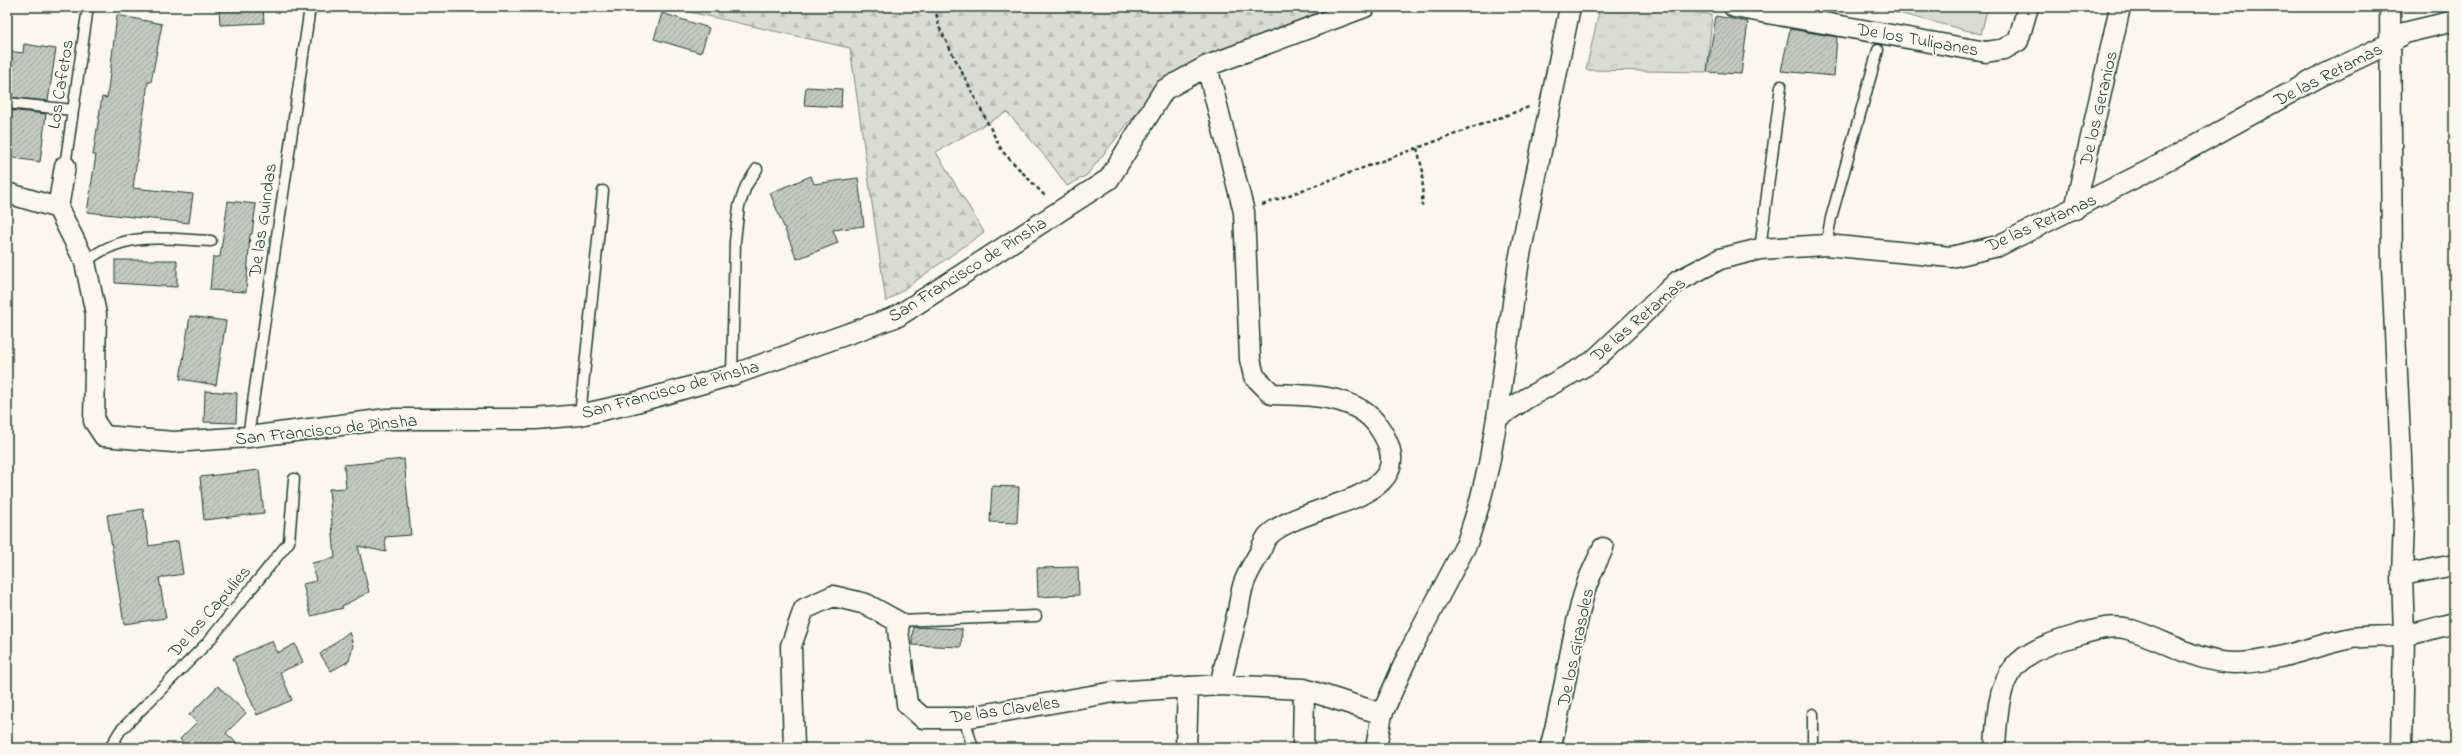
<svg xmlns="http://www.w3.org/2000/svg" width="2461" height="755" font-family="'Indie Flower',sans-serif">
	<style>
		.forest { fill: url(#forest-firs); stroke: #7d8c82 }
		.park { fill: url(#park-tufts); stroke: #7d8c82 }
		.pitch { fill: #dbdcd1; stroke: #7d8c82 }
		.building { fill: url(#building-hatch); stroke: #1f3d34 }
		.lines { fill: none; stroke-linecap: round; stroke-linejoin: round }
		.lane-casing { stroke: #1f3d34; stroke-width: 13 }
		.street-casing { stroke: #1f3d34; stroke-width: 23 }
		.path { stroke: #1f3d34; stroke-width: 2.5; stroke-dasharray: 4 3; stroke-linecap: butt }
		.lane { stroke: #fbf7ec; stroke-width: 10 }
		.street { stroke: #fbf7ec; stroke-width: 20 }
		.labels { text-anchor: middle; stroke-width: 3.5; stroke-linejoin: round; paint-order: stroke }
		.street-label { font-size: 18px; fill: #1f3d34; stroke: #fbf7ec }
	</style>
	<defs>
		<pattern id="forest-firs" width="22" height="20" patternUnits="userSpaceOnUse"><rect width="22" height="20" fill="#dbdcd1"/><path d="M5 1l3.5 6h-7zM16 11l3.5 6h-7z" fill="#bcbeb4"/></pattern>
		<pattern id="park-tufts" width="24" height="20" patternUnits="userSpaceOnUse"><rect width="24" height="20" fill="#dbdcd1"/><path d="M3 7l-1-3M5 7V3M7 7l1-3M15 17l-1-3M17 17v-4M19 17l1-3" fill="none" stroke="#bcbeb4"/></pattern>
		<pattern id="building-hatch" width="6" height="6" patternUnits="userSpaceOnUse"><rect width="6" height="6" fill="#c4c9be"/><path d="M-1 1l2-2M0 6l6-6M5 7l2-2" fill="none" stroke="#9fa49b"/></pattern>
	</defs>
	<rect width="100%" height="100%" fill="#fbf7ec"/>
	<filter id="ink" filterUnits="userSpaceOnUse"><feTurbulence type="fractalNoise" baseFrequency=".025" numOctaves="2"/><feDisplacementMap in="SourceGraphic" scale="8" xChannelSelector="R" yChannelSelector="G"/><feConvolveMatrix kernelMatrix="1 2 1 2 8 2 1 2 1" color-interpolation-filters="sRGB"/></filter>
	<g filter="url(#ink)">
		<path class="forest" d="M667,7H1347L1158,86L1087,175L1067,186L1049,161L1007,112L936,152L984,232L886,302L850,48Z"/>
		<path class="park" d="M1600,7H1667L1712,15L1707,72L1586,70Z"/>
		<path class="pitch" d="M1875,7H1988L1981,34Z"/>
		<path class="building" d="M219,7H263L264,23L220,25Z
			M662,13L709,28L701,53L654,39Z
			M117,15L162,24L151,82H148L133,188L193,194L189,223L87,212L96,155H93L102,97L107,98Z
			M1716,16L1748,22L1741,74L1707,72Z
			M1790,29L1837,37L1834,76L1781,71Z
			M24,44L56,49L48,101L7,97V51L23,53Z
			M806,87L842,89L841,107L804,105Z
			M7,110L46,114L40,162L8,157L11,139H7Z
			M811,176L814,184L858,178L864,226L833,230L838,243L797,259L770,193Z
			M228,201L256,204L252,234H250L246,292L210,290L213,257H220Z
			M115,260H177V287L115,283Z
			M190,316L226,321L216,385L180,379Z
			M205,391L237,393L236,423L204,422Z
			M404,459L411,535L385,537L386,552L358,546L369,592L342,606L343,608L311,616L303,584L316,581L312,563L335,558L329,489L346,488L344,465Z
			M259,470L264,513L204,520L200,477Z
			M992,486L1019,487L1017,523L990,522Z
			M143,509L149,546L178,541L183,574L159,578L166,618L124,624L107,515Z
			M1078,567L1079,595L1038,597L1037,568Z
			M913,627L962,629L961,647L912,645Z
			M349,632L353,645L349,661L331,671L320,654Z
			M272,641L277,653L295,644L303,662L280,672L292,700L257,715L233,658Z
			M218,686L246,713L226,733L242,748H188L180,739L197,722L189,715Z"/>
		<g class="lines">
			<defs>
				<path id="lane" d="M7,103L73,110
					M65,166L88,7
					M1826,245L1831,218L1878,50
					M1760,249L1781,86
					M85,262C125,230 163,239 211,241
					M732,375L735,241L739,206L746,186L757,169
					M580,415L603,191
					M248,437L310,7
					M897,621L1036,616
					M964,718L973,748
					M110,748L120,731L208,642L289,542L294,479
					M1813,748V714"/>
				<path id="street" d="M1734,7L1986,52L2004,49L2018,41L2028,7
					M2390,7L2392,268L2404,522L2402,575L2404,635L2402,748
					M1207,66L1244,212L1250,359L1254,376L1272,394C1307,395 1356,394 1378,426C1432,504 1303,500 1268,536C1265,539 1262,547 1260,552C1255,561 1250,569 1246,578C1241,588 1240,600 1238,611C1232,635 1226,660 1220,685
					M7,193L58,208L85,262L96,314L94,421L104,436L173,442L248,437L387,419H535L580,415L633,403L732,375L898,316L1109,179L1164,90L1207,66L1365,7
					M58,208L65,166
					M2075,209L2120,7
					M1497,418L1527,398L1592,362L1678,281L1720,259L1760,249L1826,245L1951,257L1998,246L2154,168L2317,78L2390,43L2404,33L2454,21
					M2402,575L2454,565
					M794,748L791,646L804,609L833,596L866,604L897,621L907,704L923,718H964L1114,692L1220,685L1304,689L1382,714
					M1186,748L1188,687
					M1303,748L1304,689
					M1376,748L1382,714L1410,651L1467,543L1479,505L1489,464L1497,418L1519,260L1570,7
					M1550,748C1565,696 1570,642 1585,590C1589,576 1597,562 1603,548
					M1995,748C1999,679 2003,656 2075,636C2092,631 2110,624 2128,629C2164,639 2195,662 2234,663C2274,663 2309,647 2347,639C2365,635 2385,638 2404,635C2421,633 2438,627 2454,623"/>
			</defs>
			<use href="#lane" class="lane-casing"/>
			<use href="#street" class="street-casing"/>
			<path class="path" d="M935,7L939,27L1002,151L1046,197
				M1417,148L1423,172L1422,206
				M1262,205L1529,107"/>
			<use href="#lane" class="lane"/>
			<use href="#street" class="street"/>
		</g>
	</g>
	<g class="labels">
		<g class="street-label">
			<text transform="translate(1918 39) rotate(10)" y="6">De los Tulipanes</text>
			<text transform="translate(2328 74) rotate(-27)" y="6">De las Retamas</text>
			<text transform="translate(60 84) rotate(-81)" y="6">Los Cafetos</text>
			<text transform="translate(2098 108) rotate(-77)" y="6">De los Geranios</text>
			<text transform="translate(262 220) rotate(-82)" y="6">De las Guindas</text>
			<text transform="translate(2041 222) rotate(-24)" y="6">De las Retamas</text>
			<text transform="translate(967 269) rotate(-32)" y="6">San Francisco de Pinsha</text>
			<text transform="translate(1638 319) rotate(-41)" y="6">De las Retamas</text>
			<text transform="translate(670 389) rotate(-15)" y="6">San Francisco de Pinsha</text>
			<text transform="translate(326 429) rotate(-6)" y="6">San Francisco de Pinsha</text>
			<text transform="translate(209 611) rotate(-49)" y="6">De los Capulies</text>
			<text transform="translate(1575 647) rotate(-78)" y="6">De los Girasoles</text>
			<text transform="translate(1005 709) rotate(-8)" y="6">De las Claveles</text>
		</g>
	</g>
	<rect width="2461" height="755" fill="none" stroke="#fbf7ec" stroke-width="24"/>
	<rect x="12" y="12" width="2437" height="731" fill="none" stroke="#1f3d34" stroke-width="1.5" filter="url(#ink)"/>
</svg>
